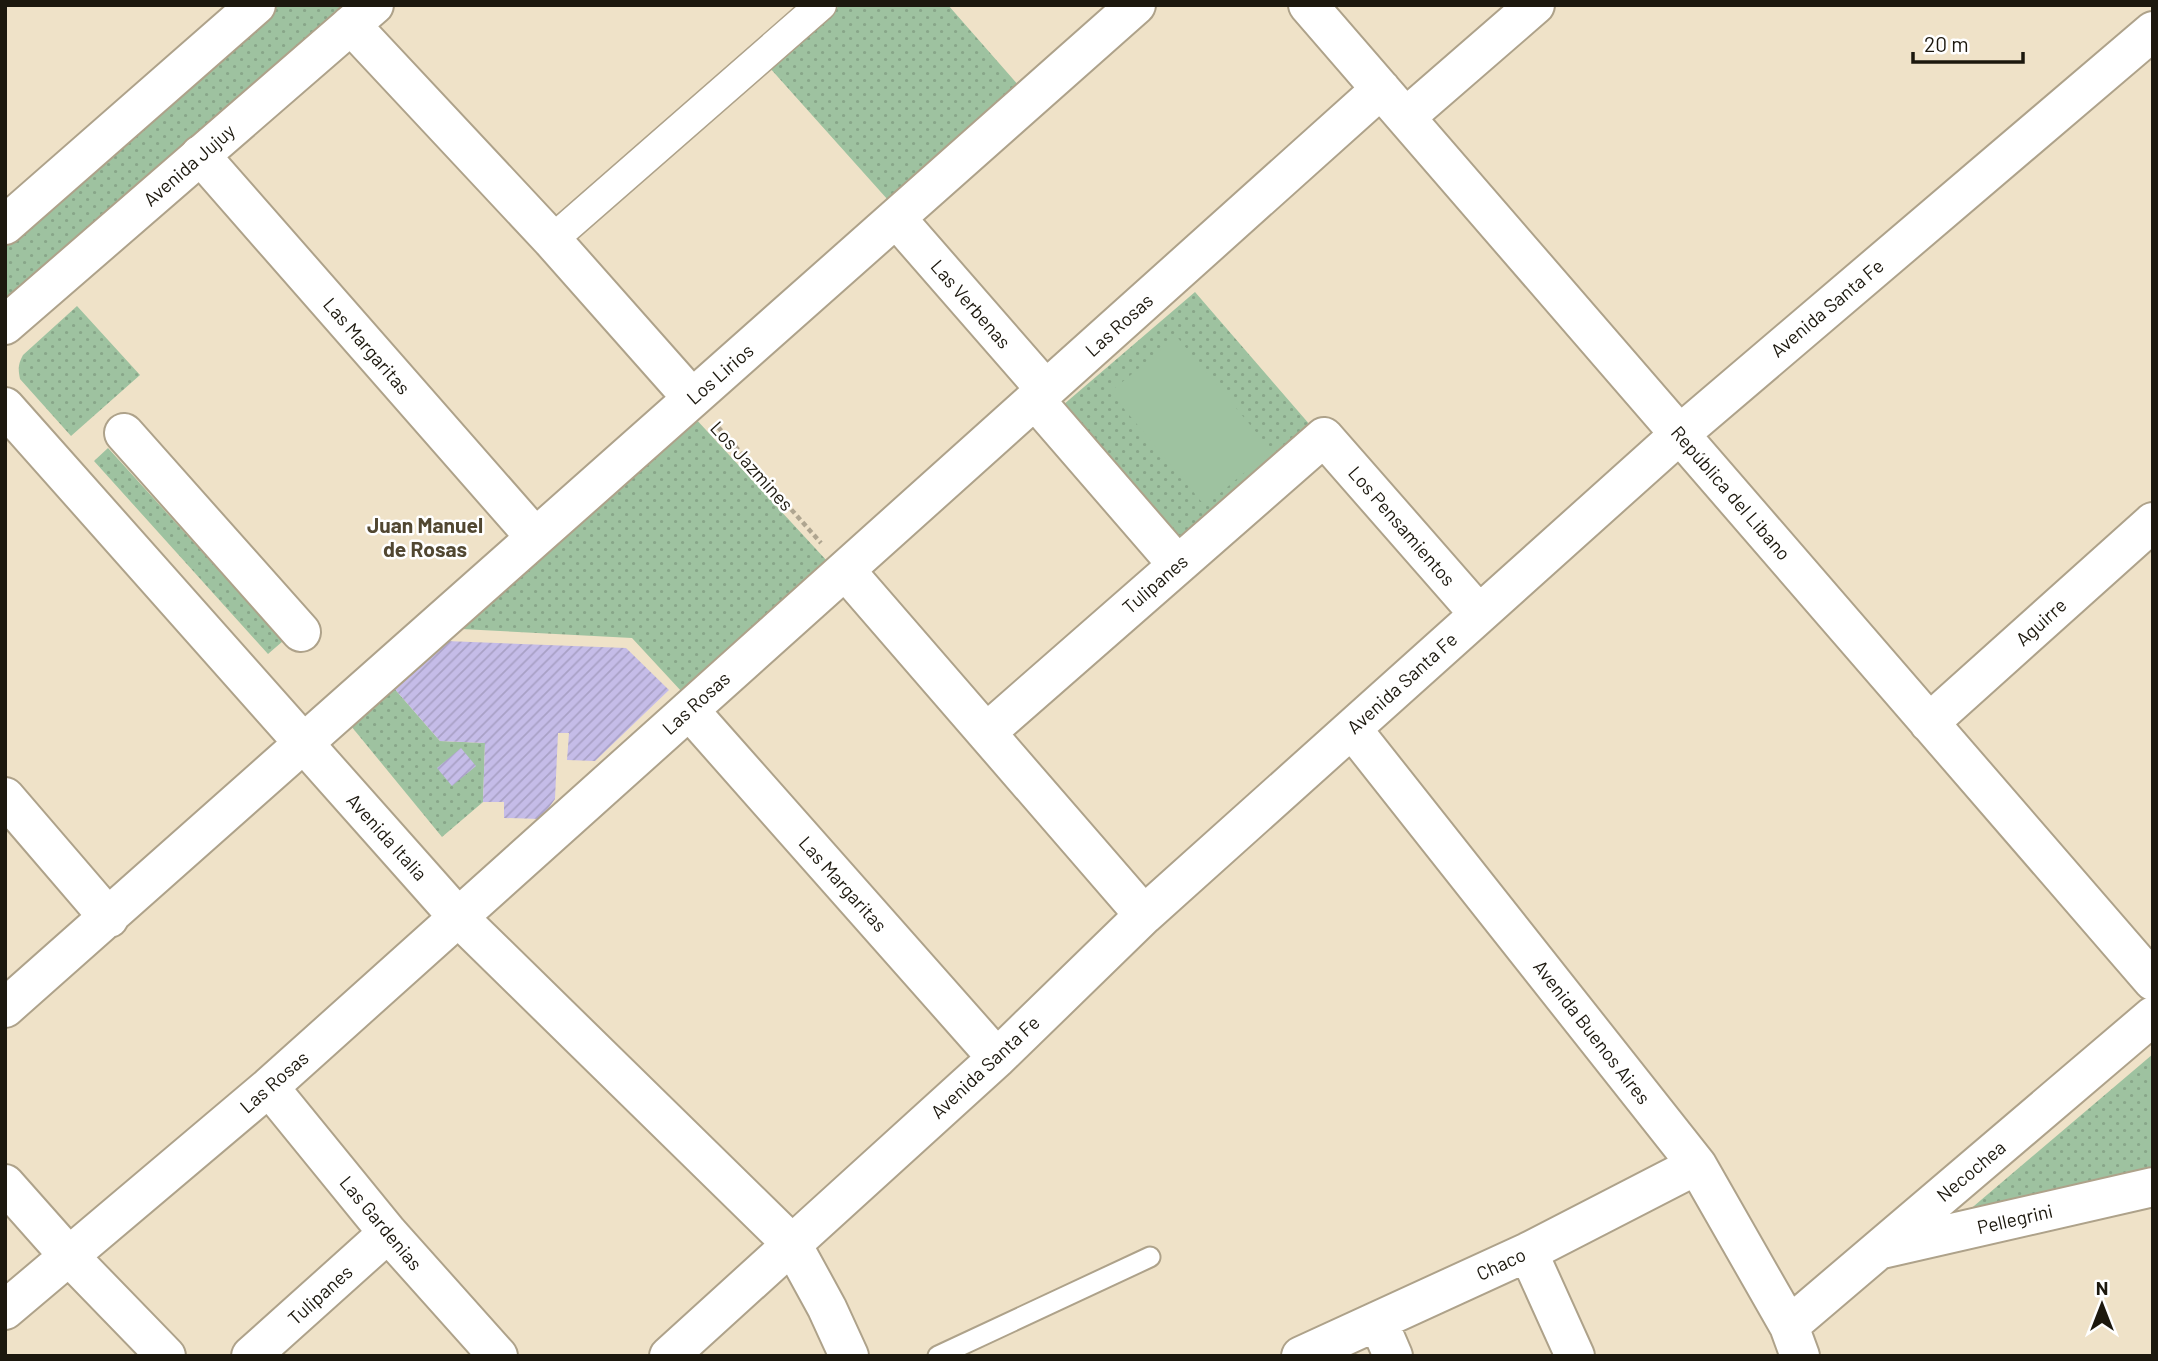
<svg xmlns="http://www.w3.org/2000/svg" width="2158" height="1361" font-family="Barlow,sans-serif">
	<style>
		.grass { fill: url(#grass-dots) }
		.garden { fill: #9ec2a0 }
		.building { fill: url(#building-hatch) }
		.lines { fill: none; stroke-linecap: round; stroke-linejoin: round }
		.service-casing { stroke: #aea28a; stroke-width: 23 }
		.pedestrian-casing { stroke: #aea28a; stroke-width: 33 }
		.minor-casing { stroke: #aea28a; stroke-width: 42 }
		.tertiary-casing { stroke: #aea28a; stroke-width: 42 }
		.path { stroke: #afa590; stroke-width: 4.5; stroke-dasharray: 5 3.5; stroke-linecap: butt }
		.service { stroke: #fff; stroke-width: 19 }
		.pedestrian { stroke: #fff; stroke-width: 30 }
		.minor { stroke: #fff; stroke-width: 38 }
		.tertiary { stroke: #fff; stroke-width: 38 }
		.labels { text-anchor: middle; stroke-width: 5; stroke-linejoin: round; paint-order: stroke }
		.street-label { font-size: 19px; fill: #1c180e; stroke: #fff }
		.neighbourhood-label { font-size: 21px; font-weight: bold; fill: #514731; stroke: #fff }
	</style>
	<defs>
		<pattern id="grass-dots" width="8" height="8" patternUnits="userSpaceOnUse" patternTransform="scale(1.75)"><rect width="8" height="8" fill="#9ec2a0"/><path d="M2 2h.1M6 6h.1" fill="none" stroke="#88a689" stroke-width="1.8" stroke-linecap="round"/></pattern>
		<pattern id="building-hatch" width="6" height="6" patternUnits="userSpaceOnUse" patternTransform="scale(1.75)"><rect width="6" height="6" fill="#c5bce8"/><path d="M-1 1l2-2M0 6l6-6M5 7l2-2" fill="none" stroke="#a9a1c6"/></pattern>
	</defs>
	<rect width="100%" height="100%" fill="#efe2c8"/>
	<path class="grass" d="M256,5H374L5,325V225Z
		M840,5H948L1019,86L888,200L769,67Z
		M1195,292L1317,433L1183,546L1063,405Z
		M77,306L140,375L71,436L20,379C18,369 18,364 23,355Z
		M694,417L827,561L682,692L632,638L461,629Z
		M108,448L283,641L268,654L94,461Z
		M393,687L440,741L485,743L483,802L442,837L351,726Z
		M2153,1054V1172L1961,1217Z"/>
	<path class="garden" d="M1177,337L1271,450L1205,506L1110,392Z"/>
	<path class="building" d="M446,641L626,648L669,690L595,761L567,760L569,733H558L555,799L541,819L504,818V802H483L485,743L440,741L393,687Z
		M461,748L476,766L452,786L437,768Z"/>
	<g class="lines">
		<defs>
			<path id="service" d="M938,1356L1150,1257"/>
			<path id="pedestrian" d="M552,240L821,5"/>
			<path id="minor" d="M1308,5L2153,981
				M351,25L552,240L692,398
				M1406,117L1535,5
				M200,155L535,537
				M896,218L1046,390
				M1035,400L1177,564
				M124,433L301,632
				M845,570L1144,915
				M689,710L997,1058
				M1929,723L2153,522
				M1352,729L1697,1165L1789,1326L1800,1356
				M987,732L1324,437L1479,614
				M5,797L109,918
				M5,1008L1136,5
				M269,1087L388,1233L498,1356
				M5,1184L68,1255L166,1356
				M1882,1249L2153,1187
				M1528,1252L1575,1356
				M5,1310L269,1087L1381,89
				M1378,1321L1393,1356
				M1789,1326L2153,1016
				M251,1356L388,1233
				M669,1356L997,1058L1144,915L1680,434L2153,31
				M1301,1356L1528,1252L1697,1165"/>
			<path id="tertiary" d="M5,225L256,5
				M5,325L374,5
				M5,407L458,917L792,1244L827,1308L849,1356"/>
		</defs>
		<use href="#service" class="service-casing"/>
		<use href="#pedestrian" class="pedestrian-casing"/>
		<use href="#minor" class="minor-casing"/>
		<use href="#tertiary" class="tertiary-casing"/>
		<path class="path" d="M718,427L821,543"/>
		<use href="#service" class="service"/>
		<use href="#pedestrian" class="pedestrian"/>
		<use href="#minor" class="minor"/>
		<use href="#tertiary" class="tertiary"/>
	</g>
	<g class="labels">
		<g class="street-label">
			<text transform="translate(189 165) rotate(-41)" y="7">Avenida Jujuy</text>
			<text transform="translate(971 304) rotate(49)" y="7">Las Verbenas</text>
			<text transform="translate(1827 308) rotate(-40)" y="7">Avenida Santa Fe</text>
			<text transform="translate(1119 325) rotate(-42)" y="7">Las Rosas</text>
			<text transform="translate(367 346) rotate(49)" y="7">Las Margaritas</text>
			<text transform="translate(720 374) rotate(-41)" y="7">Los Lirios</text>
			<text transform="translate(752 466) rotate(48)" y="7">Los Jazmines</text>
			<text transform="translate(1731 493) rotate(49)" y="7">República del Libano</text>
			<text transform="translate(1402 526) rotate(49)" y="7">Los Pensamientos</text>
			<text transform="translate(1155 584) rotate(-41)" y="7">Tulipanes</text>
			<text transform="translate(2041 622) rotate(-42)" y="7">Aguirre</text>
			<text transform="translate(1402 683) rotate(-42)" y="7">Avenida Santa Fe</text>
			<text transform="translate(696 703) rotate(-42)" y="7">Las Rosas</text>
			<text transform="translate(387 837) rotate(48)" y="7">Avenida Italia</text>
			<text transform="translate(843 884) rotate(48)" y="7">Las Margaritas</text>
			<text transform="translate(1592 1032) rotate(52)" y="7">Avenida Buenos Aires</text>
			<text transform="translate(985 1067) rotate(-43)" y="7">Avenida Santa Fe</text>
			<text transform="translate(274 1082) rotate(-41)" y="7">Las Rosas</text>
			<text transform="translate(1971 1171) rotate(-40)" y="7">Necochea</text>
			<text transform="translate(2015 1219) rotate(-13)" y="7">Pellegrini</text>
			<text transform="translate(381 1223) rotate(50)" y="7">Las Gardenias</text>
			<text transform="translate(1501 1264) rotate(-25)" y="7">Chaco</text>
			<text transform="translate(320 1295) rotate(-42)" y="7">Tulipanes</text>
		</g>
		<g class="neighbourhood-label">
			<text x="425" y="533">Juan Manuel<tspan x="425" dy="24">de Rosas</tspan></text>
		</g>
	</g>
	<rect width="2158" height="1361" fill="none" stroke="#1c180e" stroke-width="14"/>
	<g transform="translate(2102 1305)" stroke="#ffffff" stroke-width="5" paint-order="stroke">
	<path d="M0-5L12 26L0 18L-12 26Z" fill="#1c180e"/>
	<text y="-10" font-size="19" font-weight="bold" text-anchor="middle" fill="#1c180e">N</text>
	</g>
	<path d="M1913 52v10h110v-10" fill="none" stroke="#1c180e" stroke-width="3.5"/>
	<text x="1924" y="52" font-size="21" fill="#1c180e" stroke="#ffffff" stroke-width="5" paint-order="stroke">20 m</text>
</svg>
